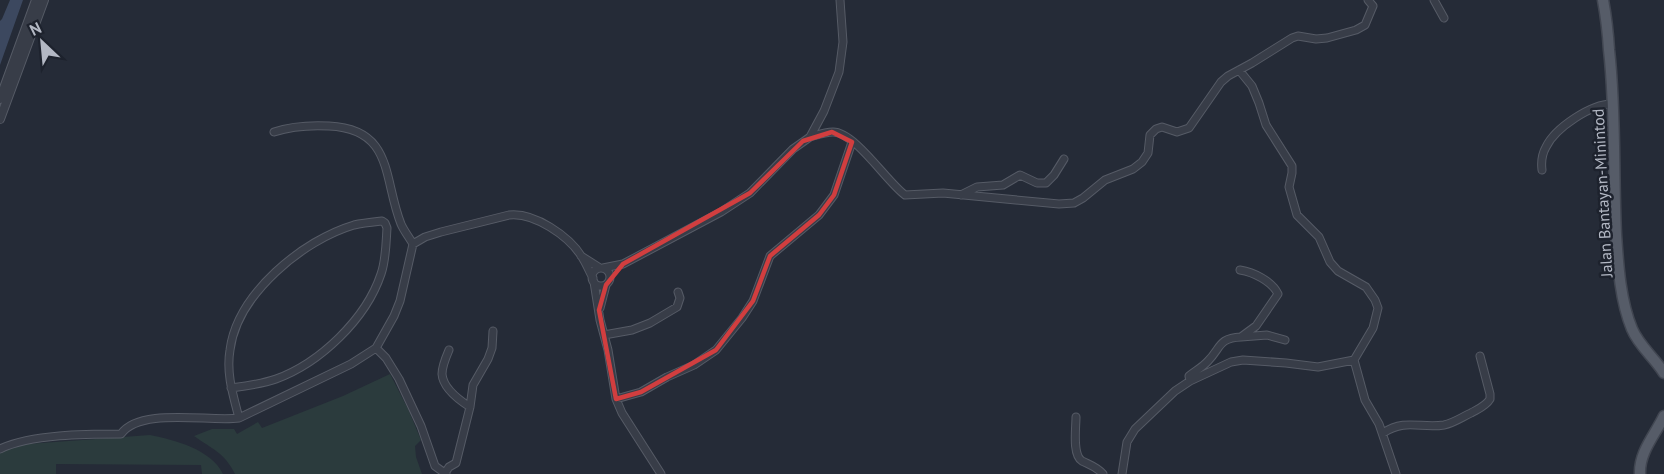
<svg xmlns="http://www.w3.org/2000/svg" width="1664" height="474" font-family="'PT Sans',sans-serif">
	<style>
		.green { fill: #2b3b3d }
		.water { fill: #3c485f }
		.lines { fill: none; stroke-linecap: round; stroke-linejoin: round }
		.minor-casing { stroke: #565b66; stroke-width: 9 }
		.tertiary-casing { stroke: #565b66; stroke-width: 10 }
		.primary-casing { stroke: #414651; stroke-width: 13 }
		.minor { stroke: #383d48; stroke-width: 7 }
		.tertiary { stroke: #383d48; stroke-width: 8 }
		.primary { stroke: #565c68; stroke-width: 10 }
		.marked { fill: none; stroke: #d13e3f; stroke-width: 4.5; stroke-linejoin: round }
		.labels { text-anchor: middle; stroke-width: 5; stroke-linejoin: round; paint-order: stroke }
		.street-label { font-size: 16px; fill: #b3b8c4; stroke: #1d222d }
	</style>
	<rect width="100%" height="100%" fill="#252b37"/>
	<path class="green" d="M390,374L408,409L421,440L415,446L416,457L422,474H235C224,452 212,449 194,436L212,429H234L237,434L258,422L262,428L343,396Z
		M150,435C174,440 211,449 223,474H202L201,465L56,464V474H0V453L11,447L28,444Z"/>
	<path class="water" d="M10,0H23L0,65V21L2,19Z"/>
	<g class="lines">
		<defs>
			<path id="minor" d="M1434,0L1444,18
				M1239,70L1252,86L1259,103L1266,125L1292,166V173L1289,187L1297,215L1319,237L1330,262L1338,271L1366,287L1375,300L1378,308L1373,328L1354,360L1365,400L1379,424L1396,474
				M274,132C292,126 310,125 329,126C394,129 383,179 401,224C404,231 409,237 413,244
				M810,137C817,135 825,132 833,132C855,132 887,182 905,195L943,193L1059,204L1074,203L1083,198L1105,180L1133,169L1142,162L1148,153L1150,135L1156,129L1162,127L1177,132L1189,128L1221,82L1228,76L1252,63L1292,38L1298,36L1316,39L1327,38L1356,30L1365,25L1373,6L1368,0
				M1542,170C1541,162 1542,154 1546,147C1555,128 1592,103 1613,104
				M961,195L977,187L1003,185L1020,175L1037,183H1046L1054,175L1064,159
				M581,256L600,268
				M603,268L623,264L721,212L750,193L793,149L810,137L824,111L839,72L843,42L840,0
				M592 277a9 9 0 1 1 18 0a9 9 0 1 1-18 0Z
				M1240,270C1253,272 1272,281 1278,294L1256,326L1241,337L1267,335L1285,340
				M594,282L600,320L608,350L616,399L622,413L661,474
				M600,308L606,285
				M604,335L632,330L650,323L677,307L680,298L678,292
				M376,348L386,358L399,379L421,426L435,466L446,474
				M449,350C446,357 442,366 442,374C443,388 459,400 470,407
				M1190,381L1189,376C1195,371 1203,367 1208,361C1221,348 1218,338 1241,337
				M231,388C246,386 262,384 276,379C320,363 366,319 381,274C386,260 386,243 387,228L385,223L382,221C373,222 363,223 354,225C303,240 237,294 230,350C226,373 233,395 239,418
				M616,399L641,392L667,377L694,365L716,350L742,318L753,301L770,256L819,215L834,195L852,142
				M1076,417C1076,428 1072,455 1082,461C1090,465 1097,467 1103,474
				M1383,433C1406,418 1421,429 1444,425C1454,423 1462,417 1471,413C1478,409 1486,406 1490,399V394L1480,356
				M0,449C31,434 87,434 121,434C140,407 209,422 239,418L351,364L376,348L394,316L400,301L413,244L425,237L441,232L509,215C534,212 569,236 582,257C586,263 589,271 593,278
				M445,473L449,467L456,463L470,407L473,385L488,359L492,348L493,331
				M1122,474L1127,442L1135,429L1175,391L1190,381L1231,362L1243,360L1286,363L1318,367L1354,360"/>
			<path id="tertiary" d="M0,99L36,0
				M0,119L44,0"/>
			<path id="primary" d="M1603,0C1606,16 1608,33 1609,50C1616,111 1613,173 1616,234C1618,264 1620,300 1632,329C1639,346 1654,357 1664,373
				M1640,474C1639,452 1655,435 1664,416"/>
		</defs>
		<use href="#minor" class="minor-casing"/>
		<use href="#tertiary" class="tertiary-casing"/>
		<use href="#primary" class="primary-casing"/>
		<use href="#minor" class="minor"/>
		<use href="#tertiary" class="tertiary"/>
		<use href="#primary" class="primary"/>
	</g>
	<path class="marked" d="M832,132L852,142L834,195L819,215L770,256L753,301L716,350L641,392L616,399L599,310L606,285L623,264L750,193L803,141Z"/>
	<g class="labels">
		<g class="street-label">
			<text transform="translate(1602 193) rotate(-93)" y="6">Jalan Bantayan-Minintod</text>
		</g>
	</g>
	<g transform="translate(42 42) rotate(334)" stroke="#1d222d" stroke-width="4.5" paint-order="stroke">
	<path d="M0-4.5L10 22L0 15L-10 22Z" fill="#b3b8c4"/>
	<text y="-9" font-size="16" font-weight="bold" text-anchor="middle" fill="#b3b8c4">N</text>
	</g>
</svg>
